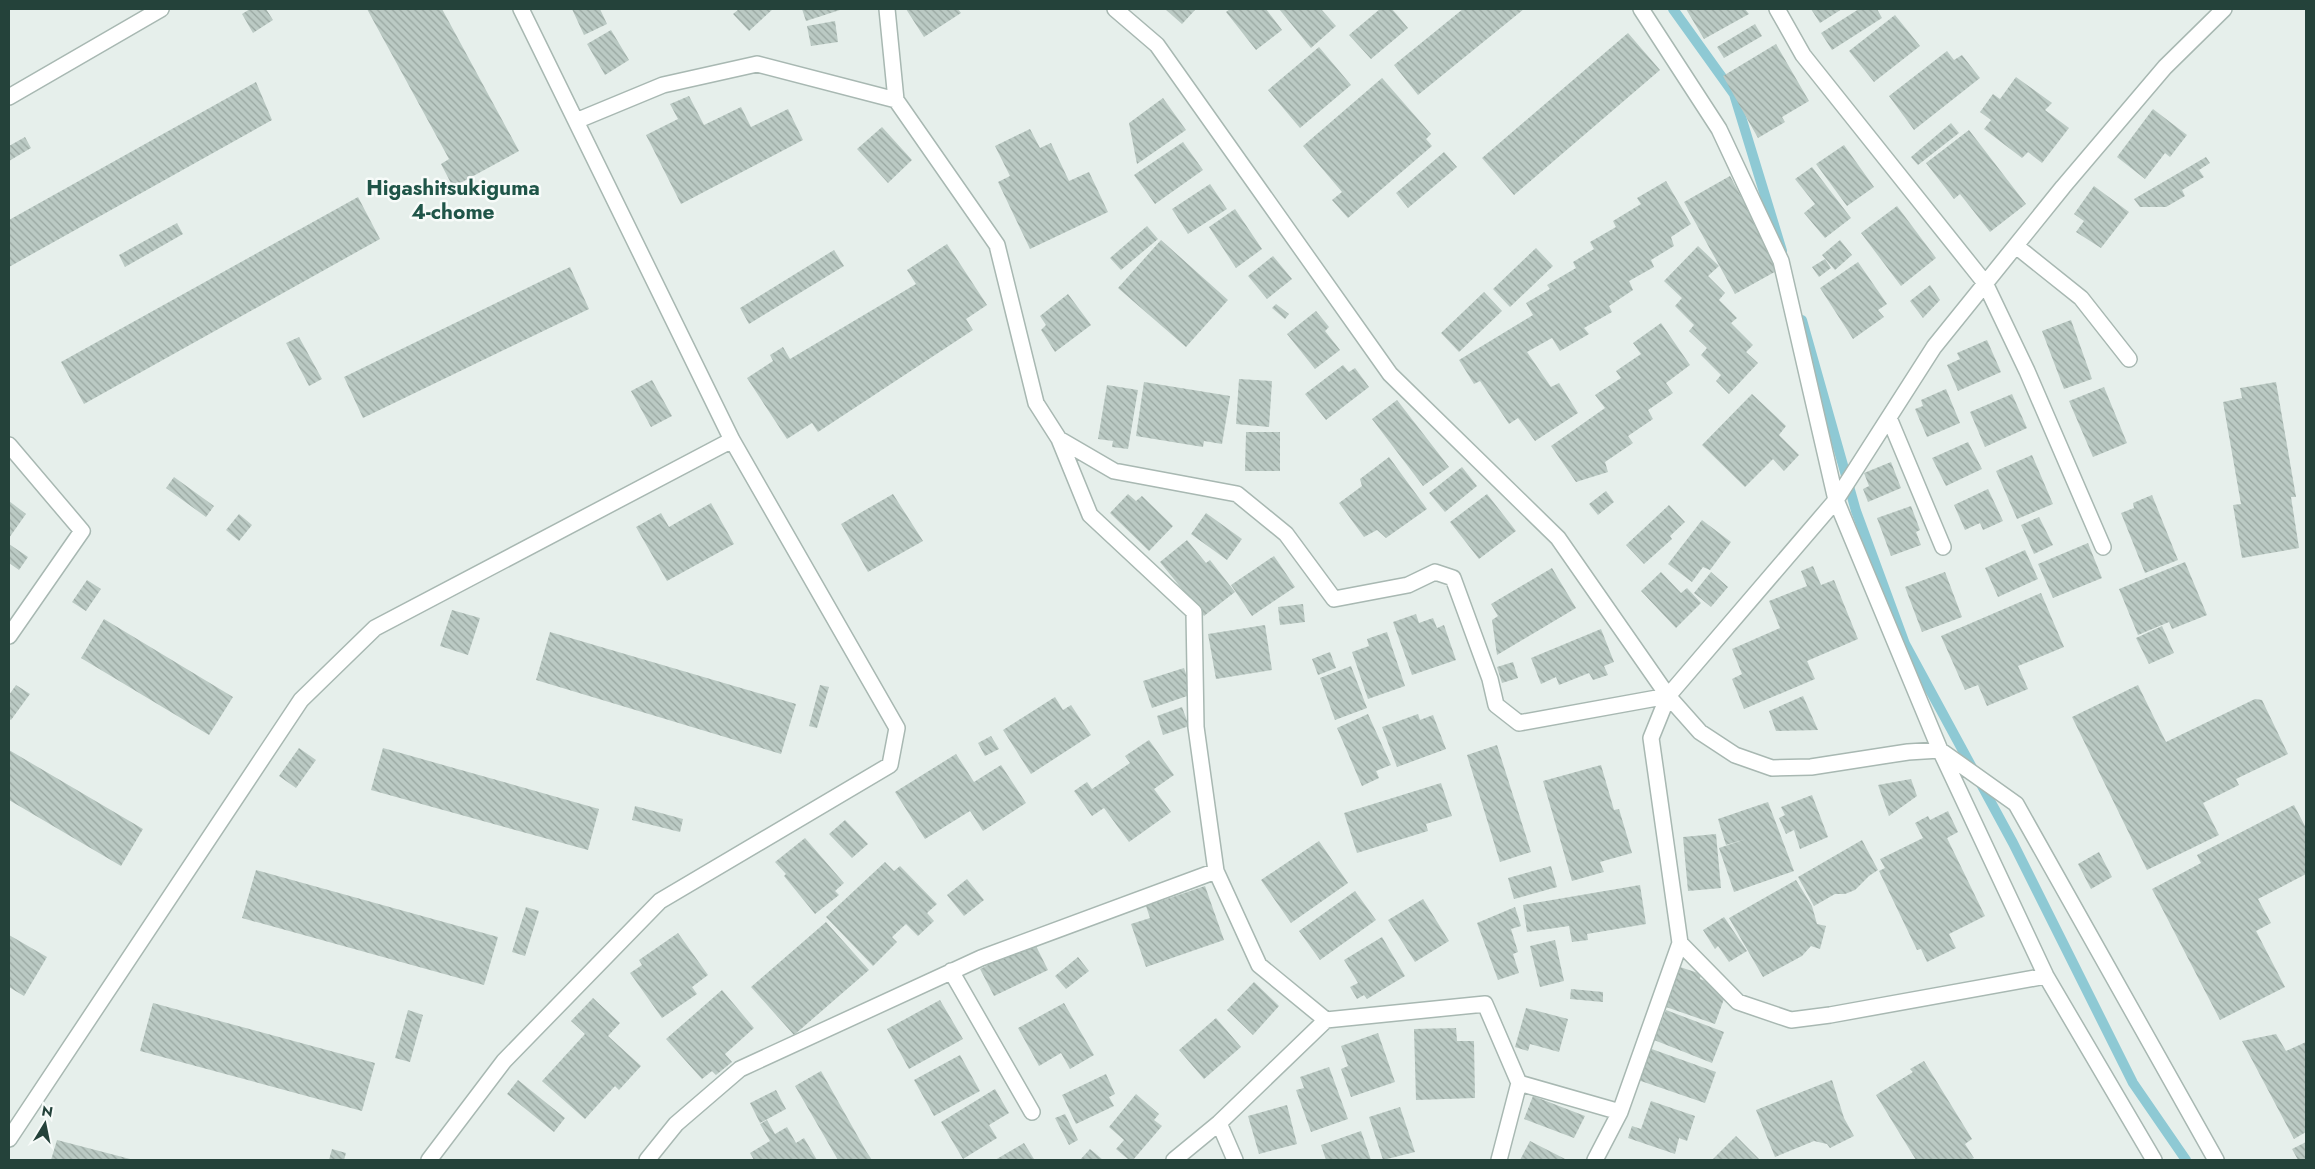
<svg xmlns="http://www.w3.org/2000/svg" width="2315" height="1169" font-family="Jost,sans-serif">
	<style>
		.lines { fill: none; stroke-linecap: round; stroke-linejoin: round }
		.stream { stroke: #8ec9d4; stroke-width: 10 }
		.building { fill: url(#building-back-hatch) }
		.minor-casing { stroke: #a8b8b2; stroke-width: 18 }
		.minor { stroke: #fff; stroke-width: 15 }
		.labels { text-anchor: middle; stroke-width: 5; stroke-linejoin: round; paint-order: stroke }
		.neighbourhood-label { font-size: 21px; font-weight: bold; fill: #1f5548; stroke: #f7fbf9 }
	</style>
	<defs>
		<pattern id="building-back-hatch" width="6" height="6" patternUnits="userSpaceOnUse" patternTransform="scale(1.25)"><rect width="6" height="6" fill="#bbcac4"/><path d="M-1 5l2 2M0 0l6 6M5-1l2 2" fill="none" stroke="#98a6a0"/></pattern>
	</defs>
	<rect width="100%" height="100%" fill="#e6efeb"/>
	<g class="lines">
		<path class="stream" d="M1673,9L1734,94L1782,251
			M1802,320L1856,511L1905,644L2013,843L2133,1083L2186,1160"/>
	</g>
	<path class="building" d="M250,9H266L273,20L253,33L242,14Z
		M367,9H442L519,151L453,187L441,164L449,159Z
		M572,9H600L607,24L584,35Z
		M739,9H773L749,31L733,14Z
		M802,9H843L806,21Z
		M906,9H958L961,13L924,37Z
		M1165,9H1196L1182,24Z
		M1230,9H1266L1282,30L1256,50L1226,12Z
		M1279,9H1321L1336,26L1311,48Z
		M1380,9H1392L1408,28L1371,59L1349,35Z
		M1463,9H1524L1418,95L1394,65Z
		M1686,9H1745L1749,14L1704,39Z
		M1811,9H1842L1820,23Z
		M1859,9H1877L1882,18L1832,50L1821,33Z
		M1895,15L1920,46L1874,82L1849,51Z
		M835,21L838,42L811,46L807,26Z
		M1755,24L1762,36L1724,58L1717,47Z
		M611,30L629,60L605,75L587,44Z
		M1628,33L1660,70L1514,195L1482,158Z
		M1776,44L1809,101L1782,117L1785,122L1758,138L1723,76Z
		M1319,47L1351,85L1300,128L1268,90Z
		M1947,51L1954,60L1962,55L1980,78L1914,130L1889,96Z
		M2016,77L2052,103L2045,110L2069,128L2042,163L2028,152L2022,158L1984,129L1991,120L1980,112L1993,94L2000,99Z
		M1382,78L1431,134L1426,139L1432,146L1348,218L1332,200L1342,192L1303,146Z
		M256,82L272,120L9,267V220Z
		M689,96L704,125L741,107L751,127L788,109L803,140L681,204L646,135L678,119L670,104Z
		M1163,98L1186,130L1137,164L1129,123Z
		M2153,109L2187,135L2170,157L2165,153L2145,179L2117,157Z
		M1951,123L1959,133L1918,165L1911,157Z
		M882,127L912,160L888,183L857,149Z
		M1030,129L1040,148L1051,143L1069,181L1089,172L1108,212L1030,249L998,182L1010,176L995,146Z
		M1969,130L2026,204L1990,232L1960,194L1954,199L1926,163Z
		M25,137L31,148L9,161V146Z
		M1183,142L1203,170L1155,204L1134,175Z
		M1844,145L1874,187L1847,206L1816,164Z
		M1444,152L1457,167L1408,208L1396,193Z
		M2206,157L2210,163L2199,170L2204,177L2182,190L2185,196L2166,207H2140L2134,199Z
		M1812,167L1851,218L1825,238L1804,213L1815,204L1795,179Z
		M1730,176L1780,269L1735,294L1684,202Z
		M1666,181L1691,224L1671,237L1674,246L1651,260L1654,267L1629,281L1633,290L1609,306L1612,312L1584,328L1589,334L1560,351L1552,338L1527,352L1551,387L1559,383L1578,413L1535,441L1518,418L1509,424L1480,381L1474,384L1459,360L1533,315L1526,303L1550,289L1547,285L1576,268L1573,262L1594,249L1590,242L1616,227L1613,221L1641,204L1637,198Z
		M1210,184L1227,209L1188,234L1172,209Z
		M2094,186L2129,212L2101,248L2076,232L2084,221L2074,214Z
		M358,197L380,239L84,404L61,362Z
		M1897,206L1936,258L1901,286L1861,233Z
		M1235,209L1262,249L1236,268L1209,227Z
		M177,223L183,234L125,267L119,255Z
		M1147,226L1158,239L1121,270L1110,258Z
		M1161,240L1228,300L1186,347L1118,288Z
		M1840,240L1852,255L1835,270L1822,255Z
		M947,244L987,305L966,319L973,330L818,432L812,423L787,439L747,378L773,361L770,355L783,347L790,359L916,284L907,270Z
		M1698,246L1719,266L1708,276L1725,293L1719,300L1737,318L1731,323L1753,345L1746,352L1758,363L1729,394L1716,381L1721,375L1701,355L1707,348L1689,331L1694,325L1675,306L1682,298L1664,281Z
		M1536,248L1553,266L1510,307L1493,289Z
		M834,250L844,266L749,324L740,308Z
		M1273,256L1292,279L1267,299L1248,276Z
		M1825,259L1831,268L1819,277L1812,267Z
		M1858,262L1887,304L1878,310L1884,317L1853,339L1820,288Z
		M570,267L589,309L363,418L344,377Z
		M1930,285L1940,300L1923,318L1910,301Z
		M1484,292L1502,311L1459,352L1441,333Z
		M1068,294L1091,325L1055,352L1041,330L1046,325L1040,316Z
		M1276,304L1289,314L1285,319L1272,308Z
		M1316,311L1329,327L1325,331L1340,350L1315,369L1287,334Z
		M2071,320L2092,379L2064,389L2042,331Z
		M1661,323L1690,365L1666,383L1673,393L1648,410L1653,419L1628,436L1633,443L1605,462L1608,472L1576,482L1551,446L1605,408L1595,395L1621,378L1616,371L1641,354L1633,343Z
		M299,337L322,379L309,386L286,343Z
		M1987,340L2001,372L1958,391L1947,365L1960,359L1957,353Z
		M1343,365L1349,372L1355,368L1369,387L1326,420L1305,394Z
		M1239,379L1272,381L1269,427L1236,424Z
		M652,380L672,416L651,427L631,391Z
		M1144,382L1230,396L1222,444L1204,441L1203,447L1136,436Z
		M2276,382L2296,497H2291L2299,548L2242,558L2233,505L2241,504L2223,402L2242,398L2240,388Z
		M1107,385L1138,390L1128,449L1112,447L1113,441L1098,439Z
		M2104,387L2127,443L2093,457L2069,401Z
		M1946,389L1960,423L1927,437L1915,409L1923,406L1921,400Z
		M1752,394L1786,426L1779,435L1799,455L1784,471L1773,459L1745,487L1702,445Z
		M2012,394L2027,428L1985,447L1970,412Z
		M1397,400L1449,467L1423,486L1372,419Z
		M1246,432H1280V471H1245Z
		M1968,442L1982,469L1946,486L1932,458Z
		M2032,455L2053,504L2017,519L1996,471Z
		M1389,457L1427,509L1386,538L1377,530L1364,537L1339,503L1362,486L1360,479Z
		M1891,462L1901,488L1868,502L1863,489L1869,486L1864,473Z
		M1462,467L1477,486L1445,512L1429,493Z
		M174,477L214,506L206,517L166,488Z
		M1988,489L2003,521L1983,530L1980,523L1965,530L1954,505Z
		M1606,491L1614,502L1598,515L1589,504Z
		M893,494L923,541L868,572L841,524Z
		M1128,494L1136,501L1142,496L1173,526L1149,551L1110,513Z
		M1487,494L1516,531L1479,559L1450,522Z
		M2152,495L2178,560L2145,573L2121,513L2134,508L2133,503Z
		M9,501L26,514L9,538Z
		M711,503L734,544L667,581L636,527L661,513L669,527Z
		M1669,505L1685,522L1670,536L1672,539L1644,564L1626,545Z
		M1911,506L1920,530L1916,532L1921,545L1891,556L1877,518Z
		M1206,513L1242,539L1227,560L1191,534Z
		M239,514L252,525L239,541L226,530Z
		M2039,517L2053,545L2034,554L2021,525Z
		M1702,520L1731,542L1710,570L1703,567L1692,582L1668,564Z
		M1187,540L1206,563L1210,560L1235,592L1204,616L1160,562Z
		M2088,543L2102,578L2053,598L2038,564Z
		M9,544L28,557L19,570L9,563Z
		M2025,550L2038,579L1998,597L1985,568Z
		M1274,556L1295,587L1252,616L1231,585Z
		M2185,562L2207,615L2172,629L2169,622L2138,635L2119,589Z
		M1813,566L1821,585L1834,580L1858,639L1807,661L1815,679L1744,709L1732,679L1742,674L1732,649L1780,628L1769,601L1807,586L1801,571Z
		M1552,568L1576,608L1497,655L1492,620L1498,616L1491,604Z
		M1661,572L1681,593L1687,588L1701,603L1676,628L1641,591Z
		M1711,572L1728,587L1711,607L1694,593Z
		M1945,572L1962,617L1922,632L1905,587Z
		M87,580L101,589L86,611L72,602Z
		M2041,593L2064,647L2018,666L2028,689L1987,706L1978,685L1965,690L1941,636Z
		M1303,604L1305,622L1280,625L1278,607Z
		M452,610L480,618L468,655L440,646Z
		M1416,614L1419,623L1433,618L1437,628L1444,625L1456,660L1412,675L1393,622Z
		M104,619L233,697L209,735L81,658Z
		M1265,625L1272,670L1216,679L1208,634Z
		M2162,626L2174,653L2149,664L2136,638Z
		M1601,629L1614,662L1604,666L1608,675L1593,680L1589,673L1559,685L1556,677L1541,684L1531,658Z
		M550,632L796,704L781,754L536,680Z
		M1387,632L1405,686L1368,699L1352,652L1369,646L1367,639Z
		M1330,652L1336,668L1318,675L1312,659Z
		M1513,662L1518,678L1502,683L1497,667Z
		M1351,666L1367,708L1335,720L1320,678Z
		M1184,668L1193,694L1152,708L1143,681Z
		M16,685L30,694L11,720L9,719V695Z
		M820,685L829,687L817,728L809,726Z
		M2138,685L2166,742L2255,699L2262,700L2288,754L2236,779L2239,785L2203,803L2219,835L2147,870L2072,717Z
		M1803,696L1818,730L1776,731L1769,711Z
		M1055,697L1063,710L1071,705L1091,735L1031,774L1003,730Z
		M1182,707L1189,726L1163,735L1157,716Z
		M1368,714L1391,765L1376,771L1379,778L1362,786L1337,728Z
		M1418,714L1420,720L1433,715L1446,749L1397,767L1382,727Z
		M991,736L999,749L985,756L978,743Z
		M1149,740L1174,775L1154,789L1171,812L1129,842L1104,808L1092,816L1074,791L1087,782L1092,789L1130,763L1125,756Z
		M1497,745L1531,852L1500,862L1467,755Z
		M299,748L316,760L296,788L279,776Z
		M383,748L599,809L588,850L371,790Z
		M9,750L143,829L121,866L9,800Z
		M956,754L974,782L1001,765L1026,803L983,831L970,811L925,839L895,792Z
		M1601,765L1614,810L1619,809L1632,853L1600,862L1604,872L1572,881L1543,781Z
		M1911,779L1917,796L1889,816L1878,785Z
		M1441,783L1452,816L1426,824L1428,831L1357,853L1344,813Z
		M1812,795L1828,837L1800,849L1794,830L1786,834L1779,818L1785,815L1781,807Z
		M1768,802L1794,871L1734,892L1719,848L1746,839L1726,845L1718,819Z
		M2294,805L2306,828V874L2258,899L2271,923L2256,931L2285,987L2220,1020L2152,889L2201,863L2197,855Z
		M635,806L683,819L680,832L632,820Z
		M1948,811L1958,832L1947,838L1985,916L1949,934L1956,948L1927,962L1921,949L1917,950L1879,871L1885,868L1880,859L1923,838L1915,823L1928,816L1930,820Z
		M845,820L868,844L852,858L829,834Z
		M1716,834L1721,888L1688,891L1683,837Z
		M805,838L844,883L835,891L839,895L815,914L784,876L786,874L775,862Z
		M1862,840L1878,870L1869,876L1855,890L1845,894H1835L1814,906L1798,877Z
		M1319,841L1348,883L1291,923L1261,880Z
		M2099,852L2112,877L2091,889L2078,864Z
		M885,862L894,871L900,866L937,904L927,913L934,921L918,936L906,924L892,937L897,942L873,966L826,917Z
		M1551,866L1557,887L1514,899L1508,878Z
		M256,870L498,937L484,985L242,918Z
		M967,879L984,900L964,916L947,895Z
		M1796,880L1812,906L1817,924L1826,926L1820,949L1811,946L1802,956L1763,977L1729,918Z
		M1640,885L1646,924L1587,934L1588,940L1572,942L1569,926L1527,932L1523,905Z
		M1205,886L1224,940L1146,967L1131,924L1150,918L1146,906Z
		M1355,891L1376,920L1320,960L1299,931Z
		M1423,899L1449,941L1415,962L1388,920Z
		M526,907L539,911L525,956L512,952Z
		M1515,907L1521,926L1511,929L1518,952L1513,954L1519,973L1498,980L1477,923Z
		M1724,917L1747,951L1729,962L1718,946L1715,949L1703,930Z
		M826,922L869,970L794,1035L751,987Z
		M678,933L708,975L692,987L697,994L662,1018L630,973L642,965L639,960Z
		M9,935L47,957L24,996L9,987Z
		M1382,937L1405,976L1367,999L1364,995L1357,999L1350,987L1358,983L1344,960Z
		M1555,940L1564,981L1540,987L1530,946Z
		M1034,942L1048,970L994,996L980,969Z
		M1078,957L1089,971L1066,989L1055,976Z
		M1680,967L1701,974L1700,979L1718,985L1716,992L1725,996L1715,1024L1666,1007Z
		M1254,982L1279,1006L1253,1035L1227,1010Z
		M1571,989L1603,992V1002L1570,999Z
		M722,990L754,1028L725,1054L732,1062L716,1075L712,1071L702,1079L666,1039Z
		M593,998L620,1023L608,1036L641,1066L619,1090L615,1086L585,1119L542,1081L585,1034L571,1021Z
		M940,1000L963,1039L909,1069L887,1029Z
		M153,1003L375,1063L362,1111L140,1051Z
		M1064,1003L1094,1055L1070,1069L1061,1053L1039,1066L1018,1028Z
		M1526,1008L1568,1019L1559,1052L1530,1044L1528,1051L1515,1047Z
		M408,1010L423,1015L410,1062L395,1058Z
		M1666,1010L1724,1032L1712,1063L1654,1040Z
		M1216,1018L1241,1047L1204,1079L1179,1050Z
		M1456,1028L1457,1041H1474L1475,1098L1416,1100L1414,1029Z
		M1378,1033L1395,1082L1351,1097L1341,1069L1348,1066L1341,1046Z
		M2276,1034L2286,1051L2306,1042V1132L2294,1139L2242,1041Z
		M1646,1047L1716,1072L1705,1103L1635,1079Z
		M960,1055L980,1091L934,1116L914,1080Z
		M1924,1061L1972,1139L1965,1144L1974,1158L1970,1160H1916L1876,1095L1913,1072L1910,1069Z
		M1329,1067L1348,1119L1311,1132L1296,1090L1304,1088L1300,1077Z
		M821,1071L866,1151L872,1160H838L795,1086Z
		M1106,1074L1115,1094L1109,1097L1114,1106L1076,1124L1062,1095Z
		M518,1080L565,1118L554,1132L507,1094Z
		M1832,1080L1844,1118L1854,1136L1830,1148L1827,1144L1814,1141L1775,1157L1756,1110Z
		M995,1089L1009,1113L989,1125L997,1138L963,1159L941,1122Z
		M776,1090L786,1109L760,1123L750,1103Z
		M1136,1094L1159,1114L1154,1120L1162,1126L1133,1160H1129L1116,1149L1124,1140L1109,1127Z
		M1533,1096L1585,1116L1574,1138L1524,1119Z
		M1651,1101L1695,1116L1687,1141L1679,1138L1675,1154L1628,1138L1632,1126L1641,1129Z
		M1287,1105L1297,1144L1259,1154L1248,1116Z
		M1400,1107L1415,1152L1383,1160L1369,1117Z
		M1065,1114L1078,1140L1069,1145L1055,1118Z
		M767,1120L775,1134L787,1127L796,1143L804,1138L817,1160H754L750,1153L770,1141L760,1124Z
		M1361,1131L1371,1160H1326L1321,1145Z
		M1736,1136L1760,1160H1712Z
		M57,1140L134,1160H51Z
		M1530,1141L1567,1160H1520Z
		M2306,1142V1160H2298L2292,1149Z
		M1024,1143L1034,1159L1032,1160H995Z
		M332,1149L346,1153L344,1160H329Z
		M1090,1149L1103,1160H1080Z"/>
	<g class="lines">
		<defs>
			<path id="minor" d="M887,9L896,100L997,245L1036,403L1059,439L1090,515L1194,612L1196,727L1216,871L1259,965L1326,1020L1485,1004L1519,1083L1499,1160
				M1115,9L1157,45L1390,374L1558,538L1668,696L1700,732L1735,755L1772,768L1811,767L1908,752L1940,750L2016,804L2216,1160
				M1641,9L1719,129L1781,261L1836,500L1940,750L2046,976L2154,1160
				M1777,9L1803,55L1985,283L2027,371L2103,547
				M9,97L161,9
				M576,121L663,85L757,64L896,100
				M2016,246L2081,298L2129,359
				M1889,418L1943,547
				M1059,439L1114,471L1237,494L1286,534L1334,599L1408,585L1435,572L1453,578L1490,679L1496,705L1519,723L1668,696
				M9,445L82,531L9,636
				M1680,943L1738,1002L1791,1020L1830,1015L2046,976
				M951,971L1032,1112
				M1519,1083L1620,1112
				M1219,1123L1235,1160
				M9,1139L301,700L375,628L732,440
				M429,1160L504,1061L660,901L890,765L897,728L732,440L521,9
				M647,1160L676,1124L740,1069L981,958L1216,871
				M1174,1160L1219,1123L1326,1020
				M1595,1160L1620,1112L1680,943L1651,738L1668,696L1836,500L1934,347L2063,187L2165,67L2224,9"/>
		</defs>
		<use href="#minor" class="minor-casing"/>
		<use href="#minor" class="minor"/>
	</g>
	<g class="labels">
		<g class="neighbourhood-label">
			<text x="453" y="195">Higashitsukiguma<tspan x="453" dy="24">4-chome</tspan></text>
		</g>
	</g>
	<rect width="2315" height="1169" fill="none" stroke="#24423a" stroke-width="20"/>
	<g transform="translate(45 1124) rotate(10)" stroke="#f7fbf9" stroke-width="4" paint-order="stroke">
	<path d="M0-4L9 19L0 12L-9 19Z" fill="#24423a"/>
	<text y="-8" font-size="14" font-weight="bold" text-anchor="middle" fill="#24423a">N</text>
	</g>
</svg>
